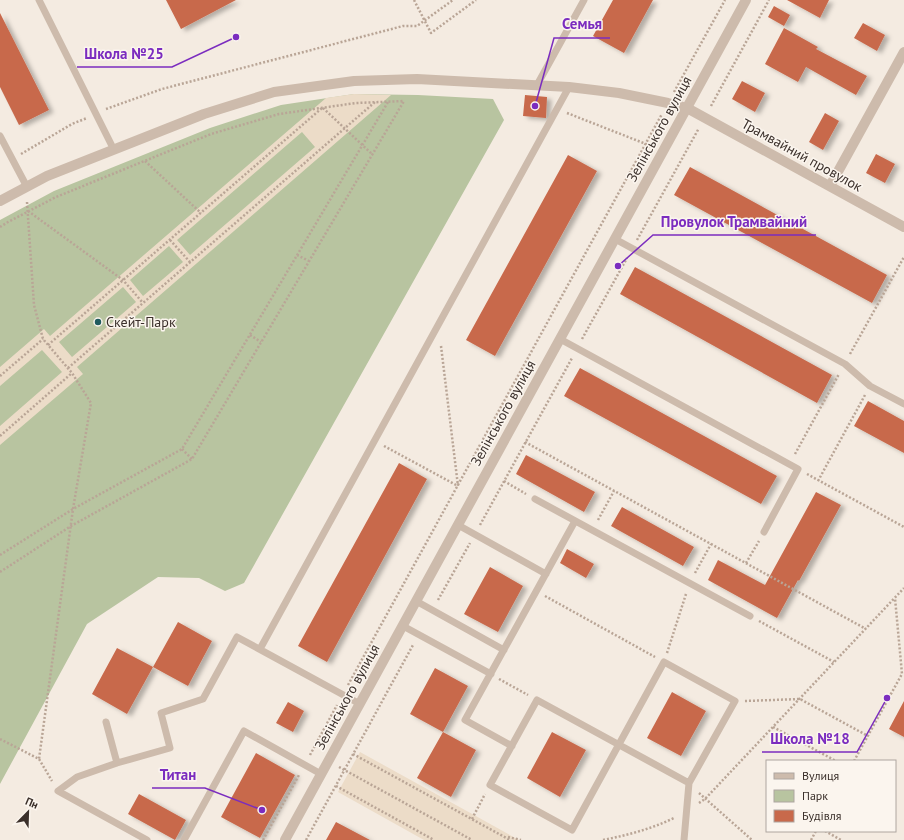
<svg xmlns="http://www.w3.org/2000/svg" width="904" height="840" font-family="'PT Sans',sans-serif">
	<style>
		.green { fill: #b8c4a0 }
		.plaza { fill: #ecdcc8; fill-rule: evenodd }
		.building { fill: #c8694b; filter: url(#shadow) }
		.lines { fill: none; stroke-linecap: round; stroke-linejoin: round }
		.path { stroke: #b9a596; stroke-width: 2.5; stroke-dasharray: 2 2; stroke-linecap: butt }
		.service { stroke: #cdbbac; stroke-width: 7 }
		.minor { stroke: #cdbbac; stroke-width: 10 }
		.tertiary { stroke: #cdbbac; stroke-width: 10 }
		.poi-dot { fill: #1f5a5e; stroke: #fbf5ee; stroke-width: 1.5 }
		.labels { text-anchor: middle; stroke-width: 3; stroke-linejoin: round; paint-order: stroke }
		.street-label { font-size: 14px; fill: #3b302b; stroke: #fbf5ee }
		.poi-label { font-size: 14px; fill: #3b302b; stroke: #fbf5ee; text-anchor: start }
		.leader { fill: none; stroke: #7b2cbf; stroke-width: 1.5 }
		.callout-dot { fill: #7b2cbf; stroke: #fbf5ee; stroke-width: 1.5 }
		.callout-label { font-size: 15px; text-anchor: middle; font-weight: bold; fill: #7b2cbf; stroke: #fbf5ee; stroke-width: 3; stroke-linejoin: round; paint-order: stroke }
	</style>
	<defs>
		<filter id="shadow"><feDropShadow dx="4.5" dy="2.5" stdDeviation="2" flood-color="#0004"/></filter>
	</defs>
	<rect width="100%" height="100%" fill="#f4ebe1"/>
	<path class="green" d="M354,94L418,95L493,99L504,120L244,583L225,591L199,578L158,577L87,624L0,784V220L54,191L210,128L281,105Z"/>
	<path class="plaza" d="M354,94L391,95L77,367L83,374L0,445V426L62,372L42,350L0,386V367L44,329L50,336L326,98ZM302,132L315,147L190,255L177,240ZM169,246L183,262L143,296L130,280ZM123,287L136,302L72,357L59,342Z
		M360,752L474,815L519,840H424L338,792Z"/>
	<path class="building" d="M166,0H236L181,29Z
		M613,0H653L624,53L593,36Z
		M787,0H829L820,18Z
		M774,6L790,15L784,26L768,17Z
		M0,13L49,110L19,125L0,87Z
		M863,23L885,35L877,51L854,38Z
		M784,28L818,47L816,49L867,76L856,95L806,67L798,82L765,64Z
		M742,81L765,93L755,112L732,99Z
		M525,95L547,97L546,118L523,116Z
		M825,113L839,121L823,150L809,142Z
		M876,154L895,164L885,183L866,173Z
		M568,155L597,171L495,356L466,340Z
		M690,167L887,275L872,303L674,195Z
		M635,267L832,375L817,403L620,294Z
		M580,368L777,476L761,504L564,396Z
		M868,401L904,421V453L854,426Z
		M526,455L595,492L584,512L516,474Z
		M399,463L427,479L327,662L298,646Z
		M816,492L841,505L799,581L798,580L777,618L708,580L718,560L765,585Z
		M622,507L694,547L683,566L611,526Z
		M567,549L594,564L586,578L560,563Z
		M490,567L523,586L498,632L464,614Z
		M178,622L212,641L188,686L153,667Z
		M117,648L153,667L127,714L92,694Z
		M435,668L468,686L443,732L410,714Z
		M672,692L706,711L681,756L647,738Z
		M904,701V737L889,729Z
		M288,702L304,711L293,732L276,723Z
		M443,732L476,750L451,797L417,778Z
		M552,732L586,750L560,797L527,778Z
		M256,753L295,775L260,838L221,817Z
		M139,794L186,820L175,840L128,814Z
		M336,822L370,840H326Z"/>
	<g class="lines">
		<path class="path" d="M414,0L431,33L476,0
			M674,92L725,0
			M711,106L769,0
			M323,108L373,155
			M106,109L162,89L403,26H417L453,0
			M567,113L646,144L651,147
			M21,154L72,124L87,118
			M145,161L201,213
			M27,202L34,305L43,339L72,373L91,403L73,509L39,759
			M28,211L123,280L143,303
			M0,227L8,222L56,197L211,134L279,114L356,103L404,101
			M170,240L190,262
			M637,240L699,128
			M297,255L309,261
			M250,335L261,342
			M582,339L627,258
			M48,345L322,108
			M441,346L458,486
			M850,354L904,257
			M68,368L375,102
			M0,376L43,339
			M0,436L72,373
			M525,442L866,629
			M384,446L458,486
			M182,449L192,459
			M795,454L839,374
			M807,474L904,527
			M504,481L526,494
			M818,481L865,395
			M598,520L614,491
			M480,525L572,358
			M0,555L73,509L182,449L388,102
			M746,563L759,541
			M0,572L71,526L192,459L404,101
			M695,573L711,544
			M545,596L655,657
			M438,600L470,543
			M759,621L834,662
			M667,653L686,594
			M499,679L528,695
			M348,685L662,114
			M745,701L800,699L868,736
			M773,727L836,761
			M0,739L39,759L52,781
			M353,754L510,840
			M310,755L337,705
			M854,761L902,674L895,598
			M339,767L472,840
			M336,786L434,840
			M699,793L752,840
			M699,803L705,799L904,588
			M472,819L485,794
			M825,831L841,840
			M508,837L521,840
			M263,840L299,775
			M306,840L413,645
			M603,840C628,835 651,829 674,818
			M811,840L816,831"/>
		<path class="service" d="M39,0L114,150
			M537,85L584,0
			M0,136L27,187
			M615,239L845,364L870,386L904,404
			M560,339L798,469L764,532
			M535,499L750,616
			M458,525L546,574
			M416,601L504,650
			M403,626L491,674
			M260,649L569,87
			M106,722L117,763
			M512,746L465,720L575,521
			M147,840L58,791L77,777L117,763L170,748L161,713L203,699L237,637L360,704
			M184,840L244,731L321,774
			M684,840L689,783L735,701L664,662L572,830L490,785L537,700L689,783"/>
		<path class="minor" d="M830,186L904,52
			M0,201L47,176L204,114L274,92L354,81L417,79L569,87L619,93L668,103L687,108L904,227"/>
		<path class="tertiary" d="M285,840L746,0"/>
	</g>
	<circle class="poi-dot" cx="98" cy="322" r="4"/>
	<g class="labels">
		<g class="street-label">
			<text transform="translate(659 129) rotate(-61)" y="5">Зелінського вулиця</text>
			<text transform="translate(802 155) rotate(29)" y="5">Трамвайний провулок</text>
			<text transform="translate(503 413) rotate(-61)" y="5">Зелінського вулиця</text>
			<text transform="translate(347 697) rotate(-61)" y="5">Зелінського вулиця</text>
		</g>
		<g class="poi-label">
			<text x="106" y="327">Скейт-Парк</text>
		</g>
	</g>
	<path class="leader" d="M535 106L554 38H610M236 37L172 67H77M618 266L653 235H816M887 698L857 752H762M262 810L205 788H152"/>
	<g class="callout-dot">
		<circle cx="535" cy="106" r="4"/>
		<circle cx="236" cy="37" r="4"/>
		<circle cx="618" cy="266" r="4"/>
		<circle cx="887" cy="698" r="4"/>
		<circle cx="262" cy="810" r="4"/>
	</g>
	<g class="callout-label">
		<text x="582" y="29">Семья</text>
		<text x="124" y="59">Школа №25</text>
		<text x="734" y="227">Провулок Трамвайний</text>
		<text x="810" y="744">Школа №18</text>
		<text x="178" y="780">Титан</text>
	</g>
	<rect x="766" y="760" width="130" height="72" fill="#fbf5ee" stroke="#aea6a0"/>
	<rect x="774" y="773" width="20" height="6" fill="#cdbbac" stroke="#aea6a0"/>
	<text x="802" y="780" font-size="12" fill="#3b302b">Вулиця</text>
	<rect x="774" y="790" width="20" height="12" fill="#b8c4a0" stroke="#aea6a0"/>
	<text x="802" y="800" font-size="12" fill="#3b302b">Парк</text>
	<rect x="774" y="810" width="20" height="12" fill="#c8694b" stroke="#aea6a0"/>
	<text x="802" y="820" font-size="12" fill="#3b302b">Будівля</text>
	<g transform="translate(28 812) rotate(23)" stroke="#fbf5ee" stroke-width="3" paint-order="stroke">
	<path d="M0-3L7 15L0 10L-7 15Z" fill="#3b302b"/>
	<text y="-6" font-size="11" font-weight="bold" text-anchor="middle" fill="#3b302b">Пн</text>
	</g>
</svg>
